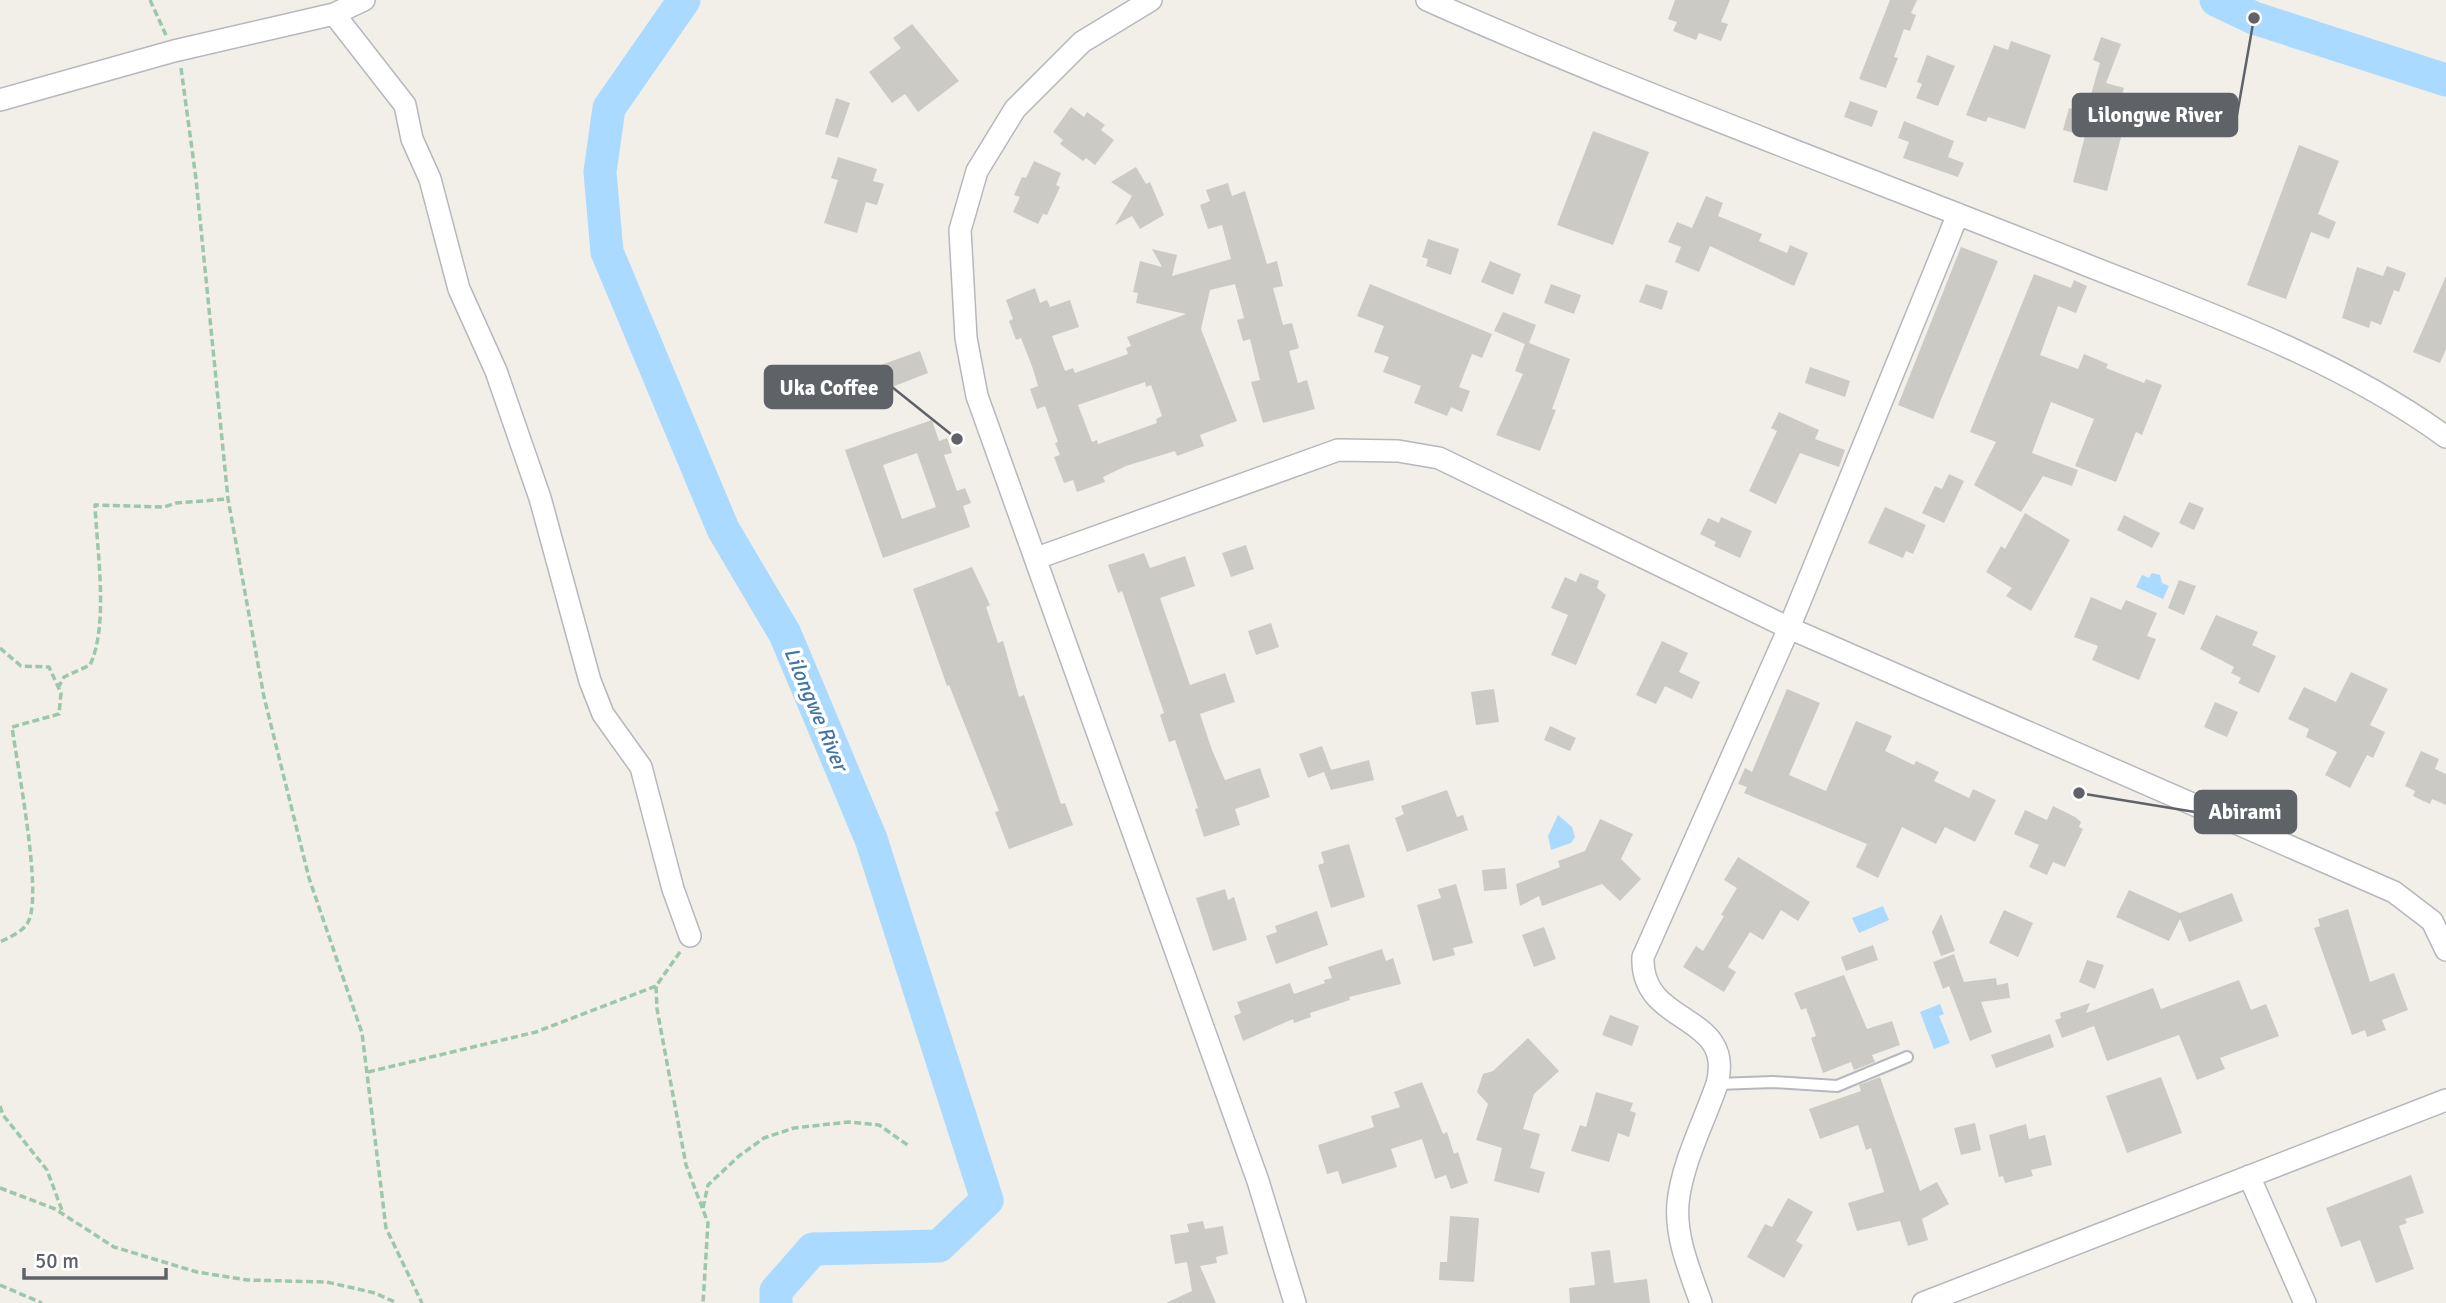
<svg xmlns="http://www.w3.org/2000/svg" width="2446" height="1303" font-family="Signika,sans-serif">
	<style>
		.water { fill: #aadaff }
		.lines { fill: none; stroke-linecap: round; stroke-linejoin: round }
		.river { stroke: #aadaff; stroke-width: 33 }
		.building { fill: #cccac5; fill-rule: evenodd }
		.lane-casing { stroke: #b5b8bc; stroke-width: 14 }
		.street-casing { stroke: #b5b8bc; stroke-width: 24 }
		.path { stroke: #9cc7a9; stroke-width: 3.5; stroke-dasharray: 7 3.5; stroke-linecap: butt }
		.lane { stroke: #fff; stroke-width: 10 }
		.street { stroke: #fff; stroke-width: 21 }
		.labels { text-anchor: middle; stroke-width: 7; stroke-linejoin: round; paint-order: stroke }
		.water-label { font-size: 21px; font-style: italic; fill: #4174aa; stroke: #fff }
		.leader { fill: none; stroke: #5f6368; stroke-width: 2.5 }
		.callout-dot { fill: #5f6368; stroke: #fff; stroke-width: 2.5 }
		.callout { fill: #5f6368; stroke: #5f6368; stroke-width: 2.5 }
		.callout-label { font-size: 21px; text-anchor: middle; font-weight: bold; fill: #fff }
	</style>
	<rect width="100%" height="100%" fill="#f1efe8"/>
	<path class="water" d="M2152,573L2160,575L2162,583L2169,586L2163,599L2136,587L2142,575L2149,578Z
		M1558,815L1572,827L1575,837L1571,843L1551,850L1548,836Z
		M1883,906L1889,920L1859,933L1852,918Z
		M1940,1004L1944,1014L1939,1016L1950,1043L1934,1049L1920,1012Z"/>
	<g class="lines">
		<path class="river" d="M684,0L609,108L600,172L607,252L723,529L785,634L871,839L987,1200L939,1246L813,1249L776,1291V1303
			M2216,0L2254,18L2446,80"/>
	</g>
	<path class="building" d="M1675,0H1730L1721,22L1728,24L1721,41L1699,33L1696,40L1673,31L1677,22L1668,19Z
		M1890,0H1917L1911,13L1916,15L1910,31L1904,29L1894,57L1898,58L1886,88L1859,79Z
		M912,24L959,81L918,112L905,94L892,103L869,72L901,48L893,38Z
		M2101,37L2121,44L2106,83L2124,88L2115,120L2125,122L2107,191L2073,182L2085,136L2063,130L2069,108L2086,112L2100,63L2093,60Z
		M2011,41L2051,55L2025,129L1988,117L1986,122L1966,115L1994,45L2008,50Z
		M1927,55L1955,66L1938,106L1916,98L1922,84L1917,82Z
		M836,98L850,103L838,138L825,134Z
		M1850,101L1878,111L1872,127L1844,117Z
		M1071,107L1084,117L1087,112L1105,125L1101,130L1114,140L1095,165L1086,158L1083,161L1060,144L1063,140L1053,132Z
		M1904,121L1954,141L1948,157L1964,163L1958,177L1903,158L1909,142L1898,138Z
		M1593,131L1649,152L1613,245L1557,225Z
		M2299,145L2339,161L2318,214L2336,222L2329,239L2311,232L2286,299L2247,285Z
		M838,157L877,169L873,181L884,184L877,205L866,202L857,233L824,223L838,180L831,178Z
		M1034,161L1061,173L1056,185L1060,187L1047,215L1043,214L1038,224L1013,212L1020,197L1014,195L1022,177L1026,178Z
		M1136,167L1146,184L1150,182L1164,215L1140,229L1132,216L1115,225L1132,196L1111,182Z
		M1228,183L1232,196L1245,191L1267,264L1277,261L1283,286L1273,288L1283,325L1292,323L1299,348L1289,351L1298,383L1307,380L1315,409L1263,423L1251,382L1260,380L1250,339L1243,341L1237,320L1244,318L1235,284L1210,290L1201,329L1237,421L1200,435L1204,446L1177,456L1175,451L1126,466L1103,477L1105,482L1077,492L1073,480L1064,483L1054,457L1060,455L1055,443L1058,442L1045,406L1037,409L1030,389L1038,386L1033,369L1021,338L1016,340L1009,321L1013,319L1006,300L1035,288L1040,303L1047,300L1050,307L1070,300L1079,327L1052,336L1065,371L1073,368L1075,373L1128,354L1126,348L1131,346L1127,337L1186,314L1136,303L1138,293L1133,292L1140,261L1162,267L1152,249L1177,255L1172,276L1231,259L1222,225L1208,229L1200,205L1210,201L1206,190ZM1145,382L1146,387L1151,385L1162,416L1156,419L1157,423L1098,444L1097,440L1092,442L1078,405Z
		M1706,196L1723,203L1718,216L1762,234L1759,241L1787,253L1790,245L1808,253L1794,286L1710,246L1699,272L1675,262L1681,247L1668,242L1677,222L1692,228Z
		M1428,239L1459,249L1451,275L1426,266L1428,259L1422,257Z
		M1961,247L1998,261L1933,419L1898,405Z
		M1490,261L1521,274L1513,295L1481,282Z
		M2387,266L2406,273L2399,292L2394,290L2381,325L2371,321L2369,328L2342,318L2357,267L2383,276Z
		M2034,274L2071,288L2074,280L2087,286L2076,313L2058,306L2040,355L2078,369L2084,354L2108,364L2106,368L2144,383L2146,379L2162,385L2142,435L2136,432L2116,482L2075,466L2094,419L2051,402L2032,453L2078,470L2072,486L2043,476L2021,512L1974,485L1996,442L1970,432Z
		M2446,276V349L2440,363L2413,352Z
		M1370,284L1492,334L1482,358L1472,354L1459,387L1470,391L1462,412L1451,407L1447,416L1414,403L1421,386L1383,372L1389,357L1374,352L1384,326L1357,316Z
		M1551,284L1581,295L1574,314L1544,303Z
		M1646,284L1668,291L1662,310L1639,302Z
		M1503,312L1536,325L1529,343L1570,359L1552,409L1556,410L1540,451L1496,435L1523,374L1515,371L1525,344L1494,331Z
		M920,351L928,373L887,389L878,366Z
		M1810,367L1850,381L1845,397L1805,383Z
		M1779,412L1819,430L1815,439L1845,450L1839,467L1800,453L1776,504L1749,491L1777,431L1771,428Z
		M932,420L939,441L947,438L952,453L944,455L957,491L965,488L971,503L963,506L970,527L883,558L845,450ZM917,453L936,507L902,519L883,465Z
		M1949,474L1964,481L1944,523L1922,513L1935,486L1942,489Z
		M2189,502L2204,508L2194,530L2179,523Z
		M1885,507L1926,525L1913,554L1906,551L1903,558L1868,543Z
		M2025,513L2070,540L2031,611L2006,596L2012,588L1986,572L2001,546L2005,549Z
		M2124,515L2160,533L2152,548L2117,530Z
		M1721,517L1752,531L1740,558L1714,546L1716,542L1700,534L1708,518L1719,523Z
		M1246,545L1254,569L1231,577L1222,553Z
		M1144,553L1150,568L1185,556L1195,586L1160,598L1190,685L1225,673L1235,702L1200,714L1212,750L1225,780L1260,768L1270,797L1235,809L1240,825L1204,837L1195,809L1198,808L1175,740L1169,742L1160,715L1164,713L1122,591L1118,593L1108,565Z
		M972,567L990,605L986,607L998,643L1003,641L1019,697L1024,695L1061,804L1065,803L1073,825L1009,849L995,812L999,811L949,685L947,686L913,589Z
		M1580,573L1599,581L1597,588L1606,595L1576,665L1551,655L1568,615L1551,608L1565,577L1576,582Z
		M2179,580L2196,586L2184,615L2168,608Z
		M2091,597L2121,610L2126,600L2157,613L2147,636L2156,639L2139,680L2092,660L2098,646L2074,637Z
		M2216,615L2258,632L2252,645L2276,656L2259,693L2238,683L2241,678L2231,673L2234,667L2200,649Z
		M1271,623L1279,647L1256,655L1248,631Z
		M1662,641L1688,653L1679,672L1700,682L1692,699L1665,686L1656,704L1636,695Z
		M2351,672L2388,689L2370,725L2385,732L2373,758L2367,755L2350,788L2325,775L2337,752L2306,737L2309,729L2288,719L2304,687L2336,702Z
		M1494,689L1499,722L1476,725L1471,692Z
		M1787,689L1820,703L1789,775L1826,791L1856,721L1892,736L1885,751L1914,765L1916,761L1939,772L1934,781L1969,798L1973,789L1996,800L1975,842L1945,827L1936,844L1902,827L1878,878L1856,867L1867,844L1744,793L1747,787L1738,784L1745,768L1752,772Z
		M2215,702L2238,712L2227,737L2204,727Z
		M1550,726L1576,738L1570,751L1544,740Z
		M1322,746L1331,770L1369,760L1374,780L1331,790L1324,772L1308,778L1299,754Z
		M2421,751L2439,759L2435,769L2446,774V805L2432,799L2430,804L2413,796L2415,791L2405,786Z
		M1447,790L1457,817L1463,815L1468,830L1407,852L1395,818L1404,814L1401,806Z
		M2053,806L2075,817L2081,822L2079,827L2083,829L2065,867L2053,862L2047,875L2029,867L2039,845L2014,834L2025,810L2047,820Z
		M1600,819L1633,834L1621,859L1641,879L1620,901L1602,884L1542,906L1539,896L1520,906L1516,884L1560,867L1558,861L1585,851Z
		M1349,844L1365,897L1331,908L1318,865L1324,863L1321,852Z
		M1738,857L1810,902L1798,921L1781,910L1763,940L1750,932L1728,967L1736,972L1724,992L1683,967L1696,946L1703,951L1724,916L1721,915L1737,888L1724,880Z
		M1505,868L1507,889L1484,891L1482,870Z
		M1456,884L1473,943L1453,948L1455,955L1433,961L1417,905L1441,898L1438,889Z
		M1225,889L1228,900L1234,897L1247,940L1213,951L1196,898Z
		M2129,890L2180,913L2232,893L2243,921L2189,942L2180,919L2169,941L2116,917Z
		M2348,909L2370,982L2394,973L2408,1010L2382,1020L2386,1030L2367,1037L2365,1030L2352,1035L2314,928L2320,926L2318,919Z
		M2004,910L2033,923L2018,957L1989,943Z
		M1317,911L1328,945L1276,964L1266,936L1277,932L1275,926Z
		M1941,914L1955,951L1941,956L1932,932Z
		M1544,927L1556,959L1534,967L1522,935Z
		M1873,945L1878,960L1846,971L1841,957Z
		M1382,949L1386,961L1393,958L1401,984L1349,997L1350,1000L1310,1013L1311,1017L1294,1023L1293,1019L1243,1041L1234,1016L1241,1013L1237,1002L1290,983L1294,994L1325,983L1324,980L1332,978L1328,967Z
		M1954,954L1964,982L1996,978L1997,985L2008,983L2010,998L1981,1002L1992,1032L1970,1041L1949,986L1943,989L1933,962Z
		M2087,960L2104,965L2095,989L2079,982Z
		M1844,975L1867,1029L1892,1021L1900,1045L1872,1055L1875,1062L1854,1070L1851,1062L1823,1073L1811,1038L1816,1036L1806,1008L1801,1010L1794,993Z
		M2239,980L2251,1010L2266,1004L2279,1036L2220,1058L2225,1069L2197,1080L2179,1035L2107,1061L2094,1026L2062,1038L2055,1020L2061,1018L2060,1013L2090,1003L2086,1013L2153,988L2161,1009Z
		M1610,1015L1639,1026L1632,1046L1602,1035Z
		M2050,1034L2054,1047L1996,1068L1991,1055Z
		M1528,1038L1559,1071L1534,1094L1523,1129L1540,1134L1530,1168L1545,1172L1539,1193L1494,1181L1502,1148L1476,1140L1488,1104L1477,1092L1483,1074L1493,1071Z
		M1880,1077L1920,1191L1937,1182L1949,1204L1922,1219L1928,1240L1908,1246L1900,1221L1857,1231L1848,1203L1884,1192L1871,1148L1866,1150L1858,1125L1820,1139L1809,1109L1861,1091L1859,1085Z
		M2161,1077L2182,1133L2127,1153L2106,1096Z
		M1422,1082L1443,1134L1447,1132L1454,1154L1458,1152L1468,1183L1451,1189L1446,1175L1435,1179L1422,1139L1391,1149L1397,1167L1342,1184L1338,1171L1327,1174L1318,1145L1374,1127L1371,1116L1400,1107L1394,1092Z
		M1596,1092L1633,1103L1630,1111L1636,1113L1629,1137L1618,1133L1609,1162L1571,1151L1580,1125L1586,1127Z
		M1975,1123L1981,1150L1961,1155L1954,1128Z
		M2026,1124L2029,1139L2045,1135L2052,1165L2031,1170L2033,1176L2005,1183L2003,1176L1999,1177L1989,1135Z
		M2411,1175L2424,1213L2405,1219L2407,1223L2399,1226L2414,1269L2376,1283L2360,1240L2341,1247L2326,1208Z
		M1788,1198L1813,1212L1796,1241L1803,1245L1784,1278L1747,1257L1765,1224L1772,1227Z
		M1450,1216L1479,1218L1474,1282L1439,1280L1440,1262H1447Z
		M1203,1221L1205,1229L1223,1226L1228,1254L1216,1257L1217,1263L1200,1266L1216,1303H1166L1192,1291L1187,1262L1175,1264L1170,1235L1189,1232L1187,1224Z
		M1610,1250L1614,1283L1647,1279L1650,1303H1570L1569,1288L1595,1285L1591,1252Z"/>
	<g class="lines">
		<defs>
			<path id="lane" d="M1717,1084L1773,1082L1837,1086L1907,1057"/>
			<path id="street" d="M1151,0L1082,42L1015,109L977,171L960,230L966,338L977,396L1258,1181L1295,1303
				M1427,0C1641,95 1862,175 2079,262C2204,312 2336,357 2446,437
				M334,14L405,105L412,139L430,179L459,289L496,371L540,498L590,681L603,714L641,767L673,889L690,936
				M0,100L174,51L334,14L364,0
				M1037,558L1338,450L1398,451L1439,458L1789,628L2394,892L2432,921L2446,950
				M2249,1176L2305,1303
				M1701,1303C1690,1271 1675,1238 1678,1203C1682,1163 1704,1122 1717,1084C1736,1012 1640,1027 1643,957L1789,628L1958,214
				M1923,1303L2446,1100"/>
		</defs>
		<use href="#lane" class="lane-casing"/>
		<use href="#street" class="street-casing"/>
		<path class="path" d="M150,0L166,35
			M181,68L196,179L228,499L264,697L309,878L362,1033L386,1228L422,1303
			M0,648L21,666L49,667L61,693L59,714L12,727C17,764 42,890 29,920C25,931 10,937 0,942
			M58,688L64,677L90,665C109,625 97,551 95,505L164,507L176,503L228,499
			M680,952L656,986L657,1009L686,1165L708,1223L703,1303
			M368,1072L536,1032L656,986
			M0,1106L3,1115L47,1170L63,1213
			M0,1188L55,1209L114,1247L197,1272L247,1280L327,1282L375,1293L397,1303
			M703,1208L708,1185L739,1156L764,1138L794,1128L849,1122L879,1125L909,1146
			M0,1285L42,1303"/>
		<use href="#lane" class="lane"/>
		<use href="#street" class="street"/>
	</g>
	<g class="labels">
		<g class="water-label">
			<text transform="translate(816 709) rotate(67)" y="7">Lilongwe River</text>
		</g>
	</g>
	<path class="leader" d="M2254 18L2237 115M957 439L892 387M2079 793L2195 812"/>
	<g class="callout-dot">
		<circle cx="2254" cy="18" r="7"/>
		<circle cx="957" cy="439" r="7"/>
		<circle cx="2079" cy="793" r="7"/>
	</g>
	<g class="callout">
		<rect x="2073" y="94" width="164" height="42" rx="7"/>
		<rect x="765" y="366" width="127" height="42" rx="7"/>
		<rect x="2195" y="791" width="101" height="42" rx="7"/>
	</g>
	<g class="callout-label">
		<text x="2155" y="122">Lilongwe River</text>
		<text x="829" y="395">Uka Coffee</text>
		<text x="2245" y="819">Abirami</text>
	</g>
	<path d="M24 1268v10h142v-10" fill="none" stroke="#5f6368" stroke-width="3.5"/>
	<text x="35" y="1268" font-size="21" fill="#5f6368" stroke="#ffffff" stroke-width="5" paint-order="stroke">50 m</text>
</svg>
